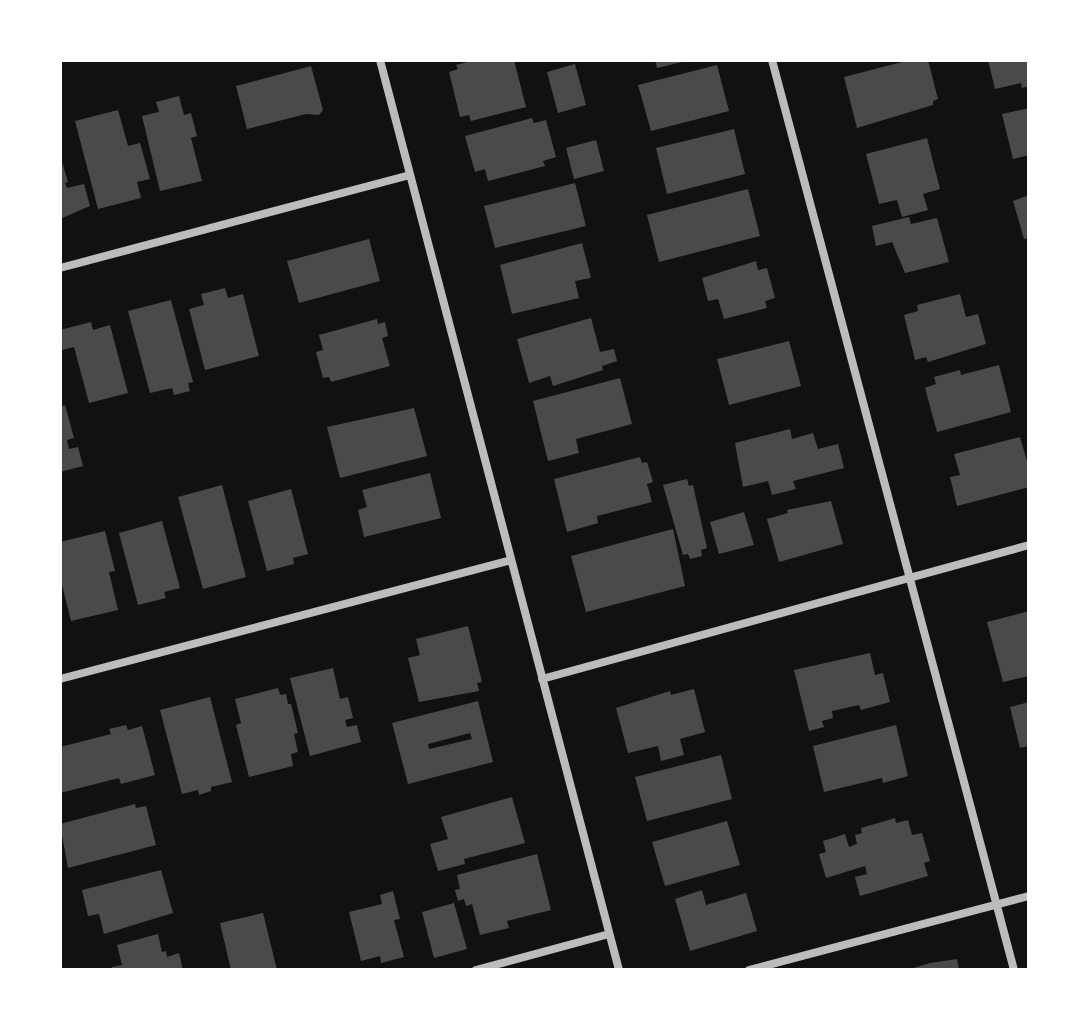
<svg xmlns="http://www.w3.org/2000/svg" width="1089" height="1030" font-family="'PT Sans Narrow',sans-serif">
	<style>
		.building { fill: #4a4a4a; fill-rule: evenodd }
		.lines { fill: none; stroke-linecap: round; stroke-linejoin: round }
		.minor { stroke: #bcbcbc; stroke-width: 8 }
	</style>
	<rect width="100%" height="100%" fill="#111"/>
	<path class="building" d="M475,60H514L526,107L471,121L469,115L460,117L449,72L458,69L456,65Z
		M655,60H686V61L657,68Z
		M910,60H928L938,99L933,101V105L857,128L844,77Z
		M988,60H1029V86L1022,88L1021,83L995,89Z
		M575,64L586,105L558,113L547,72Z
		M717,65L729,111L651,131L638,85Z
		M311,66L323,110L319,115L306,114L247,129L236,86Z
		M179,96L184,115L191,113L197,136L191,138L202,181L160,191L142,116L159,112L156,102Z
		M1029,108V155L1013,159L1002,114Z
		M118,110L128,146L140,143L150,179L137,182L141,198L98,209L75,121Z
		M532,118L534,123L546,120L556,157L543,161L545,166L488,181L485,169L475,172L465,136Z
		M734,129L745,174L667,194L656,148Z
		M927,138L940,189L923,194L928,210L902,217L897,200L879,204L866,154Z
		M596,140L604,171L574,179L566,148Z
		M60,155L68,182L65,183L67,188L84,184L90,206L60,219Z
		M575,183L586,226L495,248L484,206Z
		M748,189L760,236L659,262L647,215Z
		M1029,195V238L1024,239L1013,201Z
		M909,217L911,224L937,218L949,262L905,273L892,242L876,246L872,226Z
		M369,239L380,281L299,303L287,261Z
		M582,243L591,278L575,281L579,298L512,314L500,265Z
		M756,261L758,270L767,268L775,298L765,301L767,308L724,319L718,299L708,301L702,278Z
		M225,288L228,298L243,294L259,356L205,370L189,309L204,305L201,294Z
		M960,294L966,317L978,314L986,344L928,362L926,357L915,360L904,315L918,311L917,305Z
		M171,300L193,382L188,383L190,391L174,395L172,388L150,393L128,311Z
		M591,318L600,352L614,349L617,361L602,366L603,370L553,386L550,376L529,383L517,339Z
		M377,319L378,324L385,322L388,336L382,338L390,366L331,382L329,377L323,378L316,352L323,350L319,335Z
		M91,322L93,330L110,325L128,393L89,403L74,347L62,350L60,330Z
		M789,341L801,386L729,405L717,359Z
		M999,365L1011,412L937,432L925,388L936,384L934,377L960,370L961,375Z
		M620,378L632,424L576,439L579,453L548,461L533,401Z
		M65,405L74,438L67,440L69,449L78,447L83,466L60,472V407Z
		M414,408L427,456L340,478L327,427Z
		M790,429L792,439L813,433L818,449L838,444L844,468L793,481L796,489L772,495L768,481L743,487L735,443Z
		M1020,437L1029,468V487L957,506L950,477L960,475L954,454Z
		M640,457L642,463L647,462L653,482L647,484L652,502L597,516L598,523L567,532L554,479Z
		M430,473L441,518L364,537L358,510L367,507L362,490Z
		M687,479L689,486L693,485L707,548L701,550L702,556L690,559L688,554L683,555L663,485Z
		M222,485L246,577L203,589L178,497Z
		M291,489L308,554L293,558L294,564L267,571L248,501Z
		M831,501L843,544L779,562L767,519L788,513L787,510Z
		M744,512L754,545L719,554L710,522Z
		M162,521L180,588L164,592L166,598L138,605L119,533Z
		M673,529L685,586L586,612L571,556Z
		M105,531L115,571L109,572L118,610L71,621L60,577V542Z
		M1029,611V676L1003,682L987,622Z
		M468,626L482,682L477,683L479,691L419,702L408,658L420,655L416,639Z
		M870,653L875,675L883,673L890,702L861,710L859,705L832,711L833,718L822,721L824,727L809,731L794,670Z
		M333,668L340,699L348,697L353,718L345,720L347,727L357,725L361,742L310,756L290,678Z
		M278,688L280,695L286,694L288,704H291L298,733L294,734L298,752L291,754L293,766L249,777L236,725L241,723L235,699Z
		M694,689L705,732L680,739L684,755L661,761L658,746L628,753L616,708L670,691L671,695Z
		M210,697L232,782L211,787V791L199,795L198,790L182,794L160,710Z
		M478,701L493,762L408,784L392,723ZM470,733L472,739L429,749L428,744Z
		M1029,702V746L1020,748L1010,707Z
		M126,725L128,730L142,726L155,775L121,784L119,778L60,793V747L111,734L109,729Z
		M896,725L908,776L883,783L882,778L824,792L813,746Z
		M721,755L732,799L647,821L635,777Z
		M512,797L525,843L464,859L465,864L438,871L430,844L448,839L441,817Z
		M135,804L136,808L146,806L156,845L68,868L60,824Z
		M895,818L896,823L908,820L912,835L922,833L930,861L924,863L928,876L860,896L855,877L867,874L865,866L826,878L819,854L826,852L823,841L845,834L849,847L857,844L855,835L862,833L861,828Z
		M727,821L740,865L665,886L652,842Z
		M537,854L551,910L507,921L509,928L480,935L472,904L466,906L464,899L458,901L455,890L460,889L457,875Z
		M161,870L173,913L104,934L99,914L88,916L82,890Z
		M702,890L706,905L746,893L757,931L690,951L675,899Z
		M393,891L400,919L394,920L404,957L381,963L380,956L361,961L349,912L382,904L380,895Z
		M454,903L467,949L434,958L422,912Z
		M263,913L277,970H231L220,923Z
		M158,934L162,952L166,951L167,957L179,953L183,970H112V967L122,965L117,945Z
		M957,959L959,970H907L930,963Z"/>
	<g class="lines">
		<path class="minor" d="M380,60L619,970
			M772,60L1014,970
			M60,268L410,175
			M60,679L511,560
			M542,679L1029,545
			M476,970L609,934
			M749,970L1029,896"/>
	</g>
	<rect width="1089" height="1030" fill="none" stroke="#ffffff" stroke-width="124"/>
</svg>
